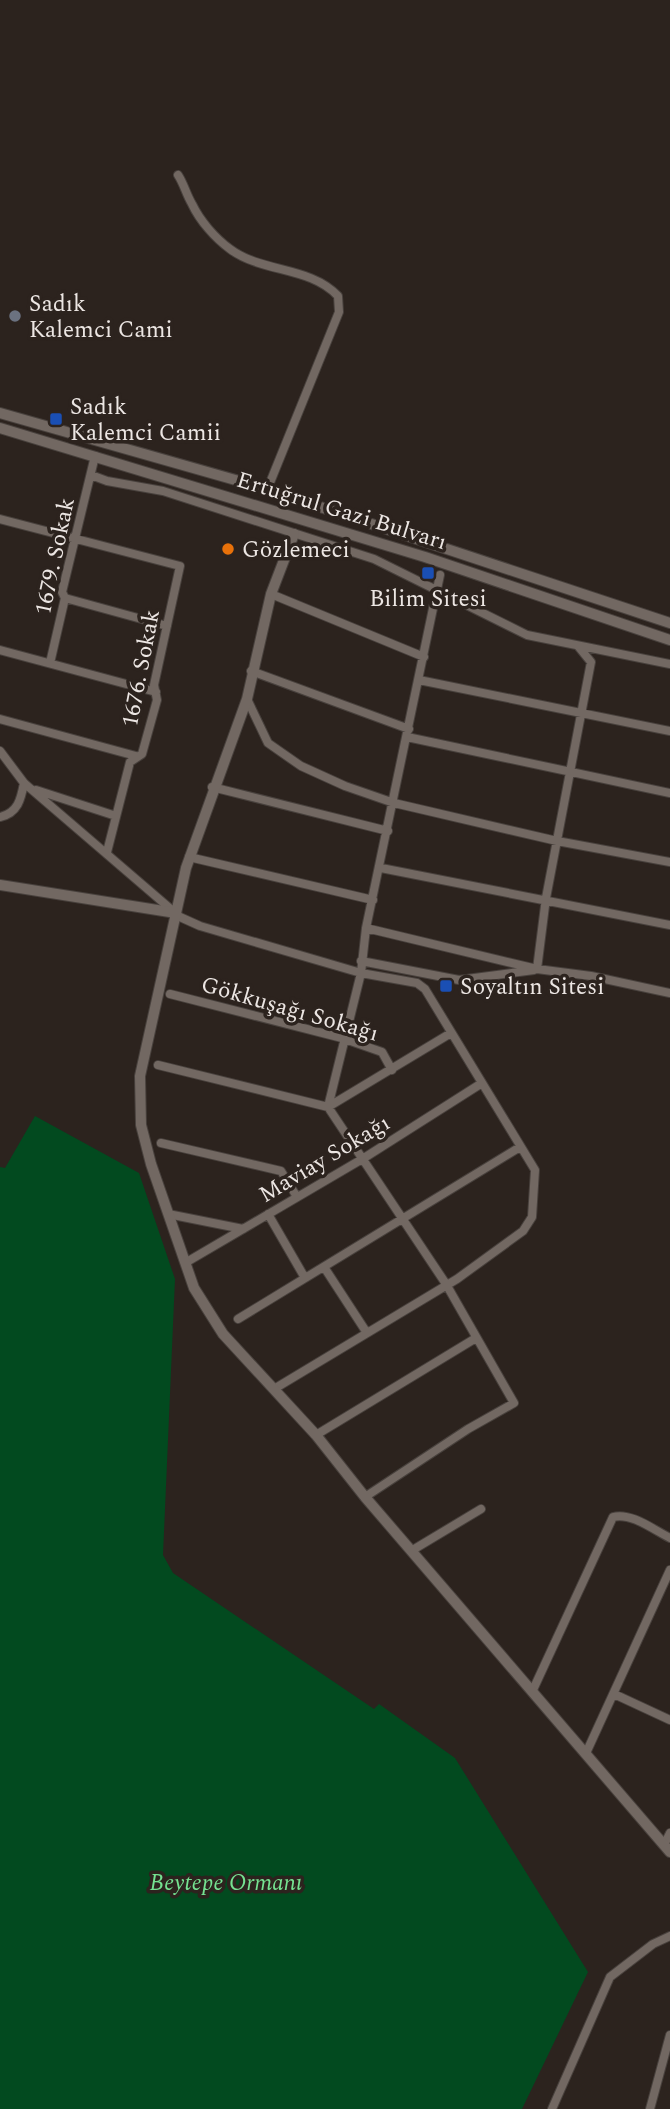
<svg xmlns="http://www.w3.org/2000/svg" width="670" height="2109" font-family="Spectral,serif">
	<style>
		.green { fill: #024a1f }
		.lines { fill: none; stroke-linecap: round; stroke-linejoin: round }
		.street-casing { stroke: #48413d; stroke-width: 10 }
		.secondary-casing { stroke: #48413d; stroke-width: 12 }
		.street { stroke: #726862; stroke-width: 8 }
		.secondary { stroke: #726862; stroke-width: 10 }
		.worship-dot { fill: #6b7280; stroke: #2c231e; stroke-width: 2.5 }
		.transit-dot { fill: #1a4fb4; stroke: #2c231e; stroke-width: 2.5 }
		.food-dot { fill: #e8710a; stroke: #2c231e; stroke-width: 2.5 }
		.labels { text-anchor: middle; stroke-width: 7; stroke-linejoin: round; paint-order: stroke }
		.poi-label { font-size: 23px; fill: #ece6e3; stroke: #2c231e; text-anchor: start }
		.street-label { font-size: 23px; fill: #ece6e3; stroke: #2c231e }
		.park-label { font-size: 23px; font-style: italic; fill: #75e291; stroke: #2c231e }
	</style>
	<rect width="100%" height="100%" fill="#2c231e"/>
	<path class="green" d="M35,1116L139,1173L175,1279L163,1555L173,1573L374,1709L379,1704L455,1758L588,1972L522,2109H0V1167L5,1168Z"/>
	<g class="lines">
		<defs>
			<path id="street" d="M178,175C184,184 186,194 192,204C200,221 215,238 230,249C262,273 310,266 338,296L339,312L267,490
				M91,475L107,481L163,491L374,559L527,635L670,664
				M0,519L180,566L154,685L157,700L142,754L130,762L107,852
				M271,594L424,657
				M65,598L167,626
				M0,650L156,692
				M50,663L65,598L62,592L95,456
				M251,671L409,729
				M419,680L670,731
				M247,699L268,743L301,766L345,786L394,803L557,841L670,862
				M0,719L136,756
				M407,737L670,793
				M0,751L24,783L180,917L200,926L361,973L417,983L425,989L535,1170L532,1217L523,1231L457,1279L274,1389
				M212,787L388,831
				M36,790L116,816
				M0,817C18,813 21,799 24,783
				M189,857L373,900
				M381,868L670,925
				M366,928L537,969L591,976L670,993
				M361,961L459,980L534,970
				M537,969L546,898L591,662L578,646
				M170,994L342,1038L382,1052L392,1070
				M158,1065L328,1107L451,1033
				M161,1143L281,1171L297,1197
				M168,1214L243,1229
				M268,1214L305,1278
				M185,1263L364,1158L482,1083
				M324,1267L367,1333
				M238,1319L520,1147
				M316,1435L476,1338
				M365,1497L468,1429L514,1403L446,1284L328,1107L361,973L366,928L440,575
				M411,1551L481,1509
				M532,1692L613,1517C631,1512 654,1530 670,1538
				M614,1694L670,1720
				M587,1751L670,1570
				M664,1845L670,1833
				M552,2109L610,1977L653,1944L670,1936
				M650,2109L670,2035"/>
			<path id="secondary" d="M0,413L260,487L670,623
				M0,428L425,557L670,640
				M294,534L271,594L247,699L186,868L140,1076L141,1125L151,1164L194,1288L223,1334L316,1435L365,1497L670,1852
				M0,885L176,913"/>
		</defs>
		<use href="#street" class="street-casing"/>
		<use href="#secondary" class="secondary-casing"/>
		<use href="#street" class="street"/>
		<use href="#secondary" class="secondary"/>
	</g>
	<circle class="worship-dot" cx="15" cy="316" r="7"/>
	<g class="transit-dot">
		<rect x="49" y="412" width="14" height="14" rx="3.5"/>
		<rect x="421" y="566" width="14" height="14" rx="3.5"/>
		<rect x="439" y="979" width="14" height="14" rx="3.5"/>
	</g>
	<circle class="food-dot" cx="228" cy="549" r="7"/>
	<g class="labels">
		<g class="poi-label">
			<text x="29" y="311">Sadık<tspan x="29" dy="26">Kalemci Cami</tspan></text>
			<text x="70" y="414">Sadık<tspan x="70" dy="26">Kalemci Camii</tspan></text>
			<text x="242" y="557">Gözlemeci</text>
			<text x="428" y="606" text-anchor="middle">Bilim Sitesi</text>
			<text x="460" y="994">Soyaltın Sitesi</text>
		</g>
		<g class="street-label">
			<text transform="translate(342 510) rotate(17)" y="8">Ertuğrul Gazi Bulvarı</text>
			<text transform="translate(54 556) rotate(-78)" y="8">1679. Sokak</text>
			<text transform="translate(140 668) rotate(-79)" y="8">1676. Sokak</text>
			<text transform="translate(290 1008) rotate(16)" y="8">Gökkuşağı Sokağı</text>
			<text transform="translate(324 1158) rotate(-31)" y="8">Maviay Sokağı</text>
		</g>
		<g class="park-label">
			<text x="226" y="1890">Beytepe Ormanı</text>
		</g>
	</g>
</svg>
